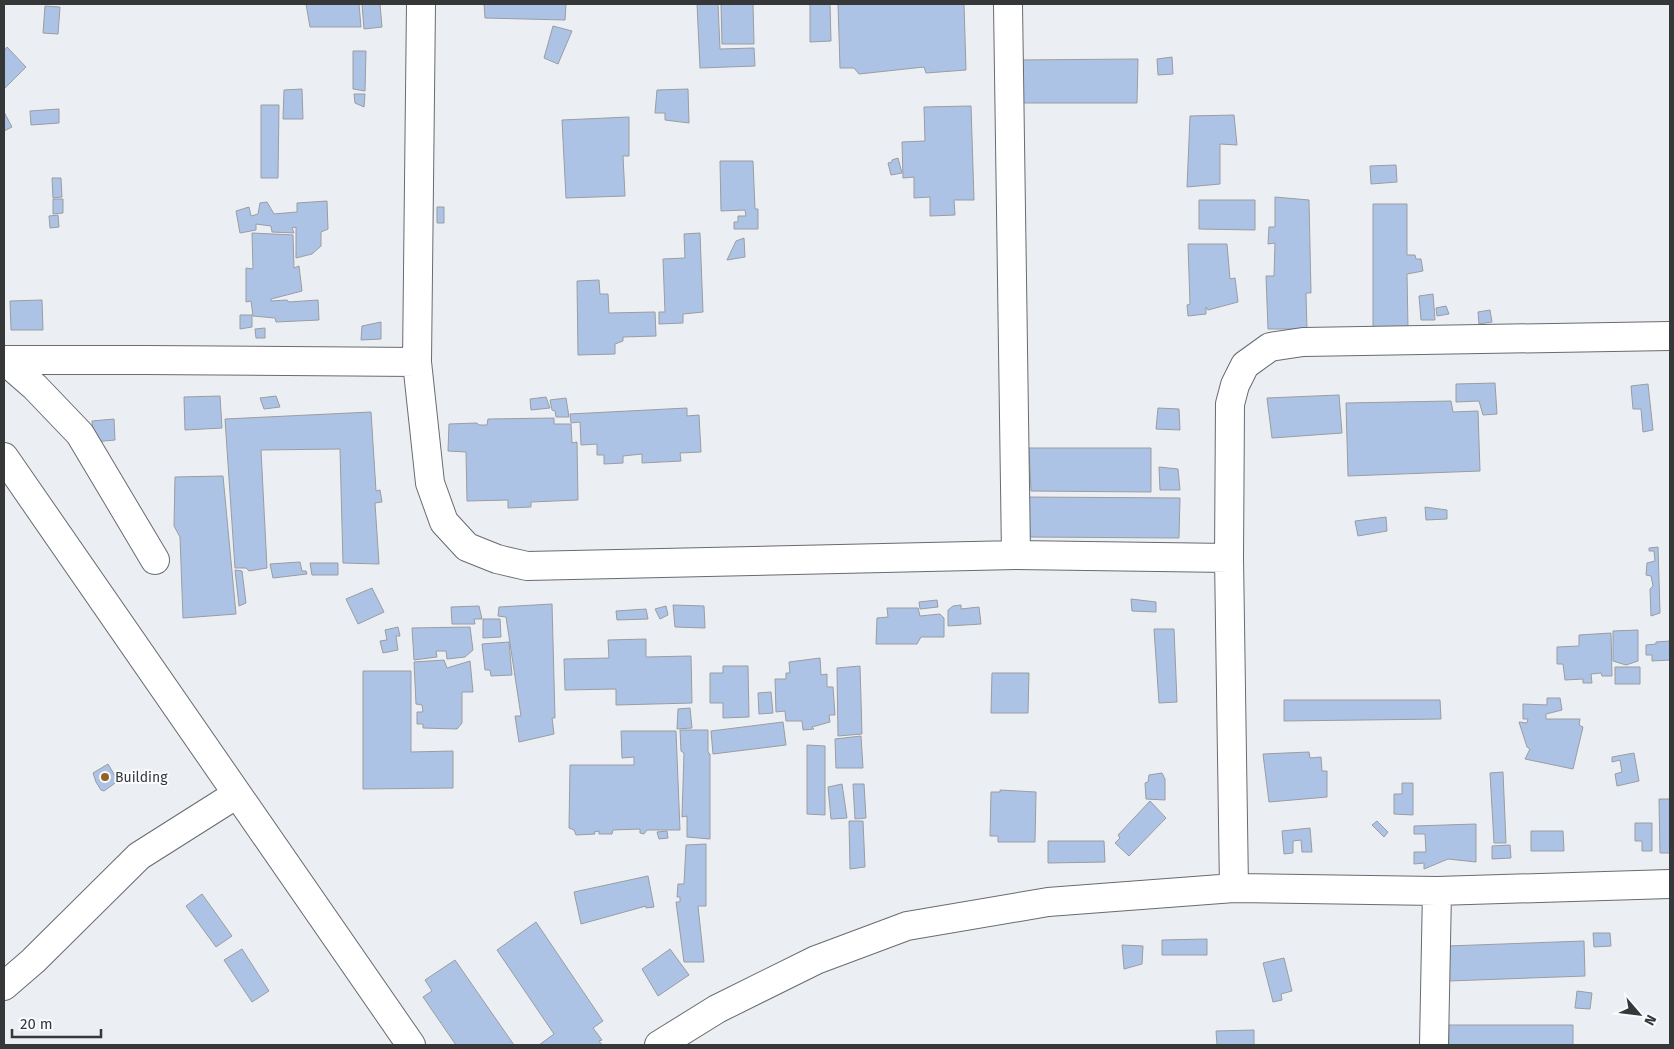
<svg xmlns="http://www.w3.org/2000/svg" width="1674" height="1049" font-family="'Fira Sans',sans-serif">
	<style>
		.building { fill: #adc3e5; stroke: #9a9da1 }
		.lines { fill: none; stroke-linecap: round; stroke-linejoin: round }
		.minor-casing { stroke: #686b6f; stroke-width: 30 }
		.minor { stroke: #fff; stroke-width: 28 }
		.poi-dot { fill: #995f1e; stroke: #f9fbff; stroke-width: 2 }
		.labels { text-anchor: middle; stroke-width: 4; stroke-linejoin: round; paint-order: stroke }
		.poi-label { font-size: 14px; fill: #363739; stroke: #f9fbff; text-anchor: start }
	</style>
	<rect width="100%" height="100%" fill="#ebeef2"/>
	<path class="building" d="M306,4H359L361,27H310Z
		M362,4H380L382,27L364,29Z
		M484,4H566L565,20L485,18Z
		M697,4H718L720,49L754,48L755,66L700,68Z
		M721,4H753L754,44H722Z
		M810,4H830L831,41L810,42Z
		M838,4H964L966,70L926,73L924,67L859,74L854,68H840Z
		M45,6L60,7L58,34L43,33Z
		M553,26L572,31L558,64L544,58Z
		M7,47L26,67L4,89V51Z
		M353,51H366L365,91L353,89Z
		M1172,57L1173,74L1158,75L1157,59Z
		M1138,59L1137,103H1018V60Z
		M302,89L303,119H283L284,90Z
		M688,89L689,123L665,120V113H655L657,90Z
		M354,94H365L364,107L355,103Z
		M261,105H279L278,178H261Z
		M971,106L974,200H954L955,215L930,216V197L914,198V177L903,178L902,142L925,141L924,107Z
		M59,109V123L31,125L30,111Z
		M4,112L12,127L4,131Z
		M1234,115L1237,145L1220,144V184L1187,187L1190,116Z
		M629,117V156H623L625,196L566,198L562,120Z
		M898,158L902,173L891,175L888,163L892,162V160Z
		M720,161H753L755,209H758V229H734V222H738V216H746L745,210L721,211Z
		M1396,165L1397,182L1371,184L1370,166Z
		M52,178H61L62,197L53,198Z
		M1275,197L1309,200L1311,293H1306L1307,329H1268L1266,276H1274L1275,243L1268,244L1269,227H1275Z
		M53,199H63V213L53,214Z
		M1199,200H1255V230L1199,229Z
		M327,201L328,229L321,232V246L312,254L296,258V227L292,228L294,233L272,232L271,226L256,224V230L240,233L236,211L249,207L251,216L258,214L260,203L267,202L274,214L297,212V203Z
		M1373,204H1407V255H1415L1416,259H1421L1423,271L1407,274L1408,329L1373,328Z
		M437,207H444V223H437Z
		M58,215L59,227L50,228L49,216Z
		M252,233L293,235L294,268L299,266L302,291L271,299V301L287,300L289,302L318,300L319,320L276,322L275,318L253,316L251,301L246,302V268L253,269Z
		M700,233L703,312L683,314V323L659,324V312H665L663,259L685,258L684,234Z
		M744,238L745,257L727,260L736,241Z
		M1188,244H1227L1230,279L1235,278L1238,302L1208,310L1206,307V314L1188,316L1187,305L1190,304Z
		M599,280L600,294H608L609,313L655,312L656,336L623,337V341L615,344V354L578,355L577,281Z
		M1433,294L1435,320H1421L1419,296Z
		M42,300L43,330H11L10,301Z
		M1446,306L1449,314L1437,316L1436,308Z
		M1490,310L1492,322L1479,324L1478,312Z
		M240,315H252V327L240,329Z
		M381,322V339L361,340L362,326Z
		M265,328V338H256L255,329Z
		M1495,383L1497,414L1483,415L1479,401L1456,402V384Z
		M1648,384L1653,430L1643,432L1641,409H1633L1631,386Z
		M1339,395L1342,433L1272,438L1267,398Z
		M220,396L222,428L185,430L184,397Z
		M276,396L280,407L264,409L260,398Z
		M546,397L550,408L531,410L530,399Z
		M566,398L569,417H556L555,411L552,410L550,400Z
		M1451,401L1453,412L1478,411L1480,471L1348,476L1346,403Z
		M687,408V416L699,415L701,452L680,453L681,461L642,463V454L623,456V463L604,464V455H597V444L581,445L580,422L571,423L570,414Z
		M1158,408L1179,409L1180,430L1156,429Z
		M371,412L376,491L380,490L382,502L375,503L379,564L343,563L340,449L261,450L267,568L249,571L246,568H235L225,419Z
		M554,418V424H571L572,443L577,442L578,500L531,502V507L508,508V500L467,501L466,452L448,451L449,424L477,423L479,425H487L488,419Z
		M114,419L115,440L94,442L92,421Z
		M1029,448H1151V492L1031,491Z
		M1159,467L1178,469L1180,490H1160Z
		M223,476L236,614L183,618L180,537L174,526L175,477Z
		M1027,497L1180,498L1179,538L1029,537Z
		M1425,507L1447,510V519L1426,520Z
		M1386,517L1387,531L1358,536L1355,521Z
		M1658,547L1660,613L1651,616L1650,589L1653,586L1651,576L1646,575L1647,563L1655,561L1654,551H1649V548Z
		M300,562L302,571H306L307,574L273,578L270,564Z
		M310,563H338V575H312Z
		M235,570L242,571L246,603L239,606Z
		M372,588L384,612L358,624L346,599Z
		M1131,599L1156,602V612L1132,611Z
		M937,600L938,607L920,609L919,602Z
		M552,604L555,718H552L554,734L519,742L515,716H521L506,617L498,616L499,607Z
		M673,605L704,606L705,628L675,627Z
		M961,605V609L979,607L981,624L948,626V610L953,606Z
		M479,606L482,619H474L475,624H452L451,607Z
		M666,606L668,615L660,619L655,609Z
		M887,608H918L920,616L940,614L944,618V637H921L917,644H876L877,618L888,617Z
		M646,609L648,619L617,620L616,611Z
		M483,619H500L501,637L483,638Z
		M398,627L400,636H396L398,650L383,653L380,641L387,640L385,630Z
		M470,627L473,650L465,657L447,659L446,651H436L437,657L414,660L412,628Z
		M1154,629H1174L1177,702L1159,703Z
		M1638,630V661L1626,665L1613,661V631Z
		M1611,633L1612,676H1602L1601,673L1591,674L1592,683H1583V679L1565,680L1563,664H1557V647L1579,646V635Z
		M646,639V657L691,656L692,703L616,705V689L565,690L564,659L609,658L608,640Z
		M1670,641V660L1652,661V655H1646V645L1656,644V642Z
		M509,642L512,675L491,676L490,670H485L482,644Z
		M820,658L821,675L827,674V687H833L835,715H829L830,722L812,727L814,729L803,730L802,721H786L785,711L776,712L775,679H786V673H790L789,662Z
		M444,660L447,668L470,661L473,692H462V723L457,729L423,728V724H417V712H423L422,705L416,704L414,662Z
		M723,666H748L749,717L723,718V703H710V673H723Z
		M860,666L862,734L838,736L837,668Z
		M1615,667H1640V684H1615Z
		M363,671H411V752L453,751V788L363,789Z
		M992,673H1029L1028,713H991Z
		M771,692L773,713L759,714L758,693Z
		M1547,698H1560L1562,710L1546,714V719H1580L1579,725L1583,727L1573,769L1525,759L1530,749L1527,747L1519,722L1527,723L1528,719H1523V704L1547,705Z
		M1284,700H1440L1441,719L1284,721Z
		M690,708L692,728L677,729L678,709Z
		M783,722L786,745L713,754L711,731Z
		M680,730H708V752L710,754V839L687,837V816L682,817L684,753L681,751Z
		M621,731H676L680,830H647L644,834L640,833V829L613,830L612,834H599V831L594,832L595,834L576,835L574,830L569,828L570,765H634V757L622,758Z
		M861,736L863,768H836L835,739Z
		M807,745L825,746V815L807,814Z
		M1309,752L1310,758L1321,757L1322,771H1327V797L1269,802L1263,754Z
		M1634,753L1639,781L1617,786L1615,774L1622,772L1620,760L1612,762V757Z
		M108,764L118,781L104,791L101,790L96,782L93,773Z
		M1503,772L1506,843H1494L1490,773Z
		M1162,773L1165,779V800L1146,799L1145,783L1148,782L1149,775Z
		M1402,783H1413V815L1394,814V794H1402Z
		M842,784L847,818L831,819L828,787Z
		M853,784H864L866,818L855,819Z
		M1000,790L1036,792L1035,842H998V836H990L991,792H1000Z
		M1659,799H1670V853H1660Z
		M1150,801L1166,818L1129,856L1115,843L1120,838L1118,835Z
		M849,821H863L865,867L850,869Z
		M1377,821L1388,832L1384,837L1372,825Z
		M1635,823H1652V851H1642V841H1635Z
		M1476,824V862L1448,859L1424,869V863L1414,864V852H1426L1425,834H1414V826Z
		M1310,828L1312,852H1302L1301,840L1293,841V853L1284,854L1282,831Z
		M667,831L668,838L659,839L657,832Z
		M1531,831H1563L1564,851H1531Z
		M1048,841H1104L1105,862L1048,863Z
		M706,844V906H698L704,962H684L676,902H680V897H677L678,884H684L686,845Z
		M1510,845L1511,858L1492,859V846Z
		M648,876L654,907L646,908V906L581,924L574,892Z
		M202,894L232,936L216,947L186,906Z
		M536,922L603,1021L593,1028L602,1040L599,1041L602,1045H539L554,1034L497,950Z
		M1593,933H1610L1611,946L1594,947Z
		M1207,939V955H1162V940Z
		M1584,941L1585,976L1449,981L1448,946Z
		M1122,945L1143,946L1142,964L1124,969Z
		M242,949L269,991L252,1002L224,960Z
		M670,949L689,975L658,996L642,969Z
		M1284,958L1292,991L1281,994L1282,1000L1273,1002L1263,963Z
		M455,960L514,1045H456L423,997L432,991L425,980Z
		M1577,991L1592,993L1590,1009L1575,1008Z
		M1449,1025H1573V1045H1449Z
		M1254,1030V1045H1217L1216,1031Z"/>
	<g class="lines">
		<defs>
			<path id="minor" d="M421,4L417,362L430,483L444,522L467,547L497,559L527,566L1016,555L1008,4
				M4,360H145L417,362
				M4,360L35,387L80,434L155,560
				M4,457L411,1045
				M1016,555L1229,558
				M1234,888L1229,558L1230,404L1235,385L1245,365L1270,347L1303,342L1670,336
				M4,986L33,961L139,856L237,794
				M659,1045L717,1009L816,960L907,926L1048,902L1234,888L1437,891L1670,884
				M1434,1045L1437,891"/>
		</defs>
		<use href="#minor" class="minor-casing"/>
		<use href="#minor" class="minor"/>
	</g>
	<circle class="poi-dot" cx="105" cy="777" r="5"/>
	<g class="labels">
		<g class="poi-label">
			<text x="115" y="782">Building</text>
		</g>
	</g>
	<rect width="1674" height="1049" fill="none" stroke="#363739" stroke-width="10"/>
	<g transform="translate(1639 1014) rotate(118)" stroke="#f9fbff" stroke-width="4" paint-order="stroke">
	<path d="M0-4L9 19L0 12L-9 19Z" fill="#363739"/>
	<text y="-8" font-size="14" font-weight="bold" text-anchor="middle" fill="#363739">N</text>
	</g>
	<path d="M12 1029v8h89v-8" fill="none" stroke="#363739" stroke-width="2.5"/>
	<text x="20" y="1029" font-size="15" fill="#363739" stroke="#f9fbff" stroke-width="4" paint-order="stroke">20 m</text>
</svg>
